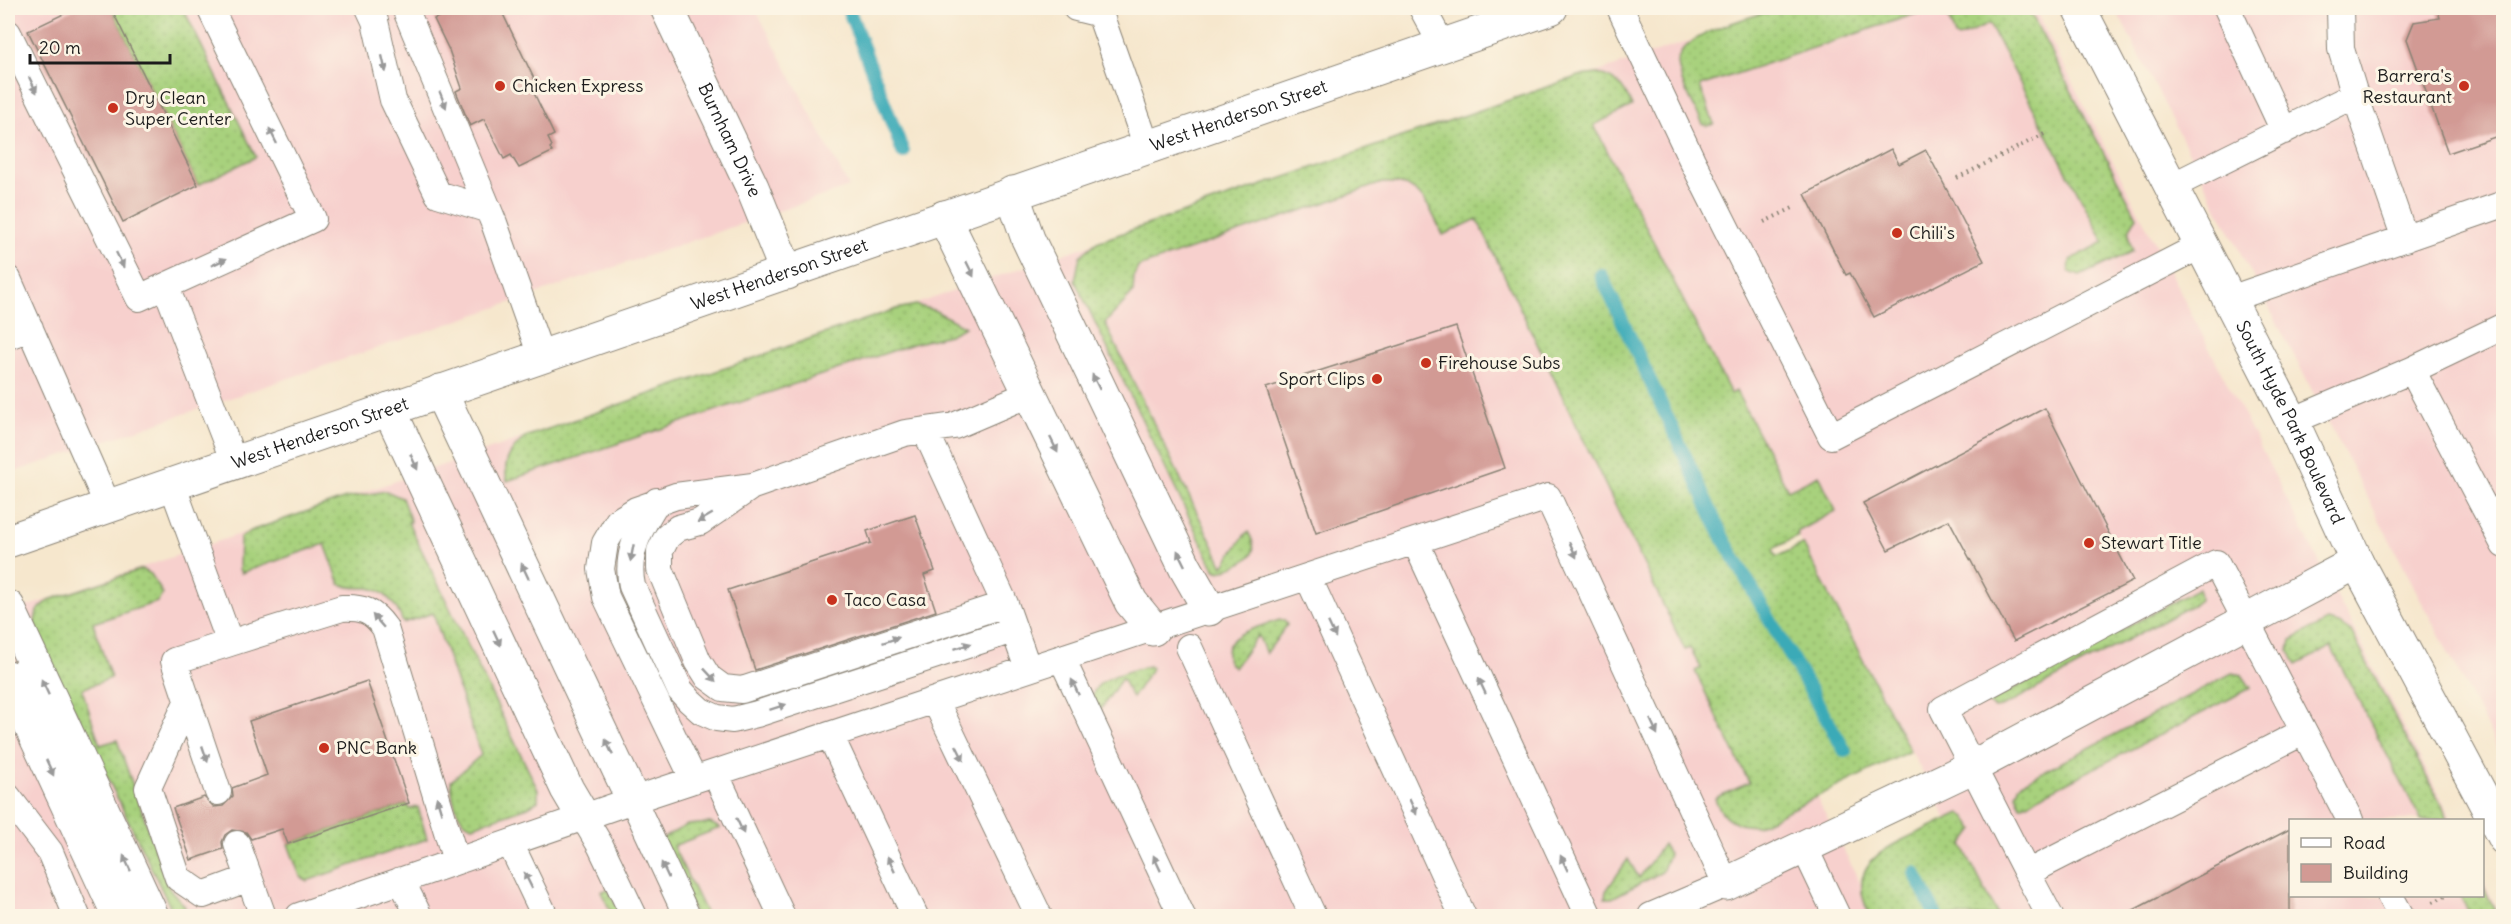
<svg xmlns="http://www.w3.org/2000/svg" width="2511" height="924" font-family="Delius,sans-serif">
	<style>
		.built { fill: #f7d0cd }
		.grass { fill: url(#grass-dots); stroke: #62764c; stroke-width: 1.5 }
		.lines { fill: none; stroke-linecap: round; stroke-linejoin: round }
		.stream { stroke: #3aaab7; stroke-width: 14 }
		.building { fill: #d29a94 }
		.service-casing { stroke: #898274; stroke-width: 28 }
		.minor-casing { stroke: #898274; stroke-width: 35 }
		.primary-casing { stroke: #898274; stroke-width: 35 }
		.path { stroke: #898274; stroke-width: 4; stroke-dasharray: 1.5 4.5; stroke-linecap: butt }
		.service { stroke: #fff; stroke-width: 26 }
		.minor { stroke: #fff; stroke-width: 33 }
		.primary { stroke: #fff; stroke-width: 33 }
		.oneway { fill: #999 }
		.poi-dot { fill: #c8321e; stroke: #fcf5e5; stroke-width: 2 }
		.labels { text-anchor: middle; stroke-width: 6; stroke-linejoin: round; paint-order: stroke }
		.poi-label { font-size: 18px; fill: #1c1c1c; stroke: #fcf5e5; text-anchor: start }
		.street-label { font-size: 18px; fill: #1c1c1c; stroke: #fcf5e5 }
	</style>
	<defs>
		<pattern id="grass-dots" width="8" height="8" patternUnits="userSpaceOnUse" patternTransform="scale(1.5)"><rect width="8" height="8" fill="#a8d17d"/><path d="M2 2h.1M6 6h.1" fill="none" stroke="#90b36b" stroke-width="1.8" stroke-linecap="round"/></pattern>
	</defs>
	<rect width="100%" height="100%" fill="#fcf5e5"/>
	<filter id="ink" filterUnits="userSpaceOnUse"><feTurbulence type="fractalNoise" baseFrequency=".0167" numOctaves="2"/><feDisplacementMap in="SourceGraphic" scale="12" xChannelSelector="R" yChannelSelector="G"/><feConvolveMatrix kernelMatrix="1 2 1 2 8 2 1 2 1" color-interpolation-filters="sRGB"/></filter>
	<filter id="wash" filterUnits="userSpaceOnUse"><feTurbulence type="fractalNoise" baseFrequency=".008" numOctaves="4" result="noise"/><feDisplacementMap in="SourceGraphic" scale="24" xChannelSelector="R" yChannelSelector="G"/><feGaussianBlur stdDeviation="1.35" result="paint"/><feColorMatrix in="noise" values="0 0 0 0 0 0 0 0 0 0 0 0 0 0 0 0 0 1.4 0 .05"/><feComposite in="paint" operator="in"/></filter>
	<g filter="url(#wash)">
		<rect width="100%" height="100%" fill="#f6e7cd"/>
		<path class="built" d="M8,8H755L849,187L8,474Z
			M1786,8H2034L2452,820H2290V896H2482L2483,881L2501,916H1998L1797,534L1707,581L1877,916H8V613Z
			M2115,8H2503V758L2234,240Z"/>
		<path class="grass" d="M111,8H183L256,157L198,185Z
			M1780,8H1933L1700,86L1714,124L1707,126L1703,124C1694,106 1680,84 1678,63C1676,34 1758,15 1780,8Z
			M1945,8H2028L2137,217C2127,230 2127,236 2133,251L2084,274L2080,276L2069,272L2070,260L2104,242L1989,24L1958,38L1955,36Z
			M1598,74C1618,78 1624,88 1632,106L1594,125L1731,394L1736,391L1788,490L1819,475L1836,511L1797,532L1798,536L1773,549L1776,557L1803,544L1910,751L1757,826C1736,826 1721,819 1715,798L1749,783L1695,671L1701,668L1690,648L1685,650L1477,219L1443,235C1428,206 1421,179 1382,183L1138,267L1134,276L1133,293L1105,323L1223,566L1246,533L1248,532C1263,556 1245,562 1227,569C1221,572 1221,573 1214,569L1075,281L1080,256L1097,242L1579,76Z
			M916,305L936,311L965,327L949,335L913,344L507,481C502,461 511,450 525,437L896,309Z
			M386,491L402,498L411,522H408L538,790V801L528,807L473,826C456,822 452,797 451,781L481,755L433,613L403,623C398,607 386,590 368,588C358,587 349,589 340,584L325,544L241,573L239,569L240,537L253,530L346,498Z
			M142,569L151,574L163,594L157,602L93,623L111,678L82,689L100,745L117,740L169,888L184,905L188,916L174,915L34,626L37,611L49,600Z
			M2199,588L2200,600L2196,603L2002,707L1994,708L1987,703Z
			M1280,620H1284L1287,625L1266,654L1258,635L1234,668C1229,664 1227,662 1227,656C1224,632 1263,626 1280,620Z
			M2327,621L2339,624L2351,632L2449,820H2421L2331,647L2296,665L2289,651L2291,640Z
			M1149,666L1152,668L1132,698L1122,678L1099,712C1097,708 1094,703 1093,699C1090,678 1134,670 1149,666Z
			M2232,673L2242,675L2251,688L2021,806L2016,794L2020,784Z
			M407,804L410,809L418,807L427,839L307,881L300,876L288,844Z
			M1960,813L1966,817L1974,829L1962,845L1998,916H1870C1847,870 1874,853 1913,835C1929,828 1944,820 1960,813Z
			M710,823L720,828L673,846L707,916H696L659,840L687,825Z
			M1663,844L1669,854L1662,872L1612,898H1605L1606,891L1628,859L1639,878Z
			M2483,886L2498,916H2471L2460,896H2482Z
			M608,889L622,916H613L601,892Z"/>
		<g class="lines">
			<path class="stream" d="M848,8L903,152
				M1601,275L1724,540L1845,751
				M1915,873L1936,916"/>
		</g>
		<g id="blocks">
			<path class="building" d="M76,8H111L198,185L123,222L28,31Z
				M457,8H500L539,89L533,91L554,135L548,138L552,146L550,148L552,152L519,168L511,155L504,159L484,119L470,126L456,91L462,88L449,50L434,19Z
				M2437,8H2504V134L2448,153L2407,39L2414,22L2440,18Z
				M1891,149L1899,164L1926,150L1984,261L1874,317L1850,273L1846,275L1805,194Z
				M1456,327L1505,468L1316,533L1266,388Z
				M2045,408L2133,581L2014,641L1949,520L1888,550L1863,503Z
				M915,515L935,571L924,575L936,611L755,670L728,590L871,543L867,531Z
				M367,681L409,803L288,844L282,829L251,839L246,832L232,830L225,835L222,842L223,849L191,860L173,808L204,797L214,807L223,806L233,796L232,788L267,775L249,721Z
				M2290,829V916H2122Z"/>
		</g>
	</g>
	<g filter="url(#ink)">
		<use href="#blocks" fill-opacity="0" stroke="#898274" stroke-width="1.5"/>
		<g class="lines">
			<defs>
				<path id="service" d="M369,8L375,21L393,100L438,194L486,209
					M405,8L494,223L541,356
					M1076,8L1100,14
					M1104,8L1100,14L1147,147
					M1422,8L1442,45
					M1620,8L1692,160L1831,436L2202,245
					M2227,8L2284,131
					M8,33L139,298L313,219L210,8
					M2355,95L2405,239
					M2172,186L2355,95L2341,49L2340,8
					M8,279L108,506
					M166,287L234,462
					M2230,299L2504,204
					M8,336L30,328
					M2412,370L2504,545
					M2292,421L2412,370L2504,326
					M926,432L1005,604L1028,669
					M172,484L230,643L342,608C363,607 373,611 385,628L456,861
					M748,489L700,522L678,528L667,537L660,551V569L698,661L708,677L723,688L742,690L1005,604
					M657,501C640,528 625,553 632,586L680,690L690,701L701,711L717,718L733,720L757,714L1013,630
					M1415,541L1589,916
					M1308,577L1463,916
					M1189,647L1313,916
					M1062,659L1182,916
					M935,700L1039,916
					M187,702L148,788L178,878L203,895L249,878
					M2303,732L2027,873L1943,709L2216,563L2350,820
					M830,735L915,916
					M715,773L782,916
					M694,780L606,597L601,569L605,543L618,521L636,510L676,496L753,486L905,433L954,426L1029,394
					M218,792L174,661L230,643
					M8,797L50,852L77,916
					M633,800L687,916
					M584,818L600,845L634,916
					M510,843L545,916
					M237,844L263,916
					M1804,847L1837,916
					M2027,873L2050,916
					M401,880L419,916
					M2390,896L2401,916
					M299,916L633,800L1548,497L1726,884L1651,916"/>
				<g id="minor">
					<path id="s1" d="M667,8L752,187L787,273"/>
					<path id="s2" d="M2079,8L2292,421L2357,562L2504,838"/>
					<path d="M1012,193L1028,239L1185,567L1209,609"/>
					<path d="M944,217L1131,602L1153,629"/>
					<path d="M440,391L633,800"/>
					<path d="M389,409L567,789L584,818"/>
					<path d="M8,607L152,916"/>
					<path d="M8,677L119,916"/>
					<path d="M1726,884L1974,766L2357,562"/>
				</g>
				<g id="primary">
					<path id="s3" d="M8,541L1551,8"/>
				</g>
			</defs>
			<use href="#service" class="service-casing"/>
			<use href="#minor" class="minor-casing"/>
			<use href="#primary" class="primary-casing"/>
			<path class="path" d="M1957,178L2046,133
				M1764,222L1793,208
				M2433,902L2446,896"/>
			<use href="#service" class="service"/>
			<use href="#minor" class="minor"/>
			<use href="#primary" class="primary"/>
		</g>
		<defs><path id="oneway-solid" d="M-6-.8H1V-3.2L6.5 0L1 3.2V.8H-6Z" transform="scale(1.5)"/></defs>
		<g class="oneway">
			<use href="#oneway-solid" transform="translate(384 64) rotate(77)"/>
			<use href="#oneway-solid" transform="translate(33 85) rotate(64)"/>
			<use href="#oneway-solid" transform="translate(443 100) rotate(68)"/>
			<use href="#oneway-solid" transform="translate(273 136) rotate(-116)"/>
			<use href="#oneway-solid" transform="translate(120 260) rotate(64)"/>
			<use href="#oneway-solid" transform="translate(219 262) rotate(-25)"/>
			<use href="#oneway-solid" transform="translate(970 269) rotate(64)"/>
			<use href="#oneway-solid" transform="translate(1096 382) rotate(-116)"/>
			<use href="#oneway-solid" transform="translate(1054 445) rotate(64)"/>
			<use href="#oneway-solid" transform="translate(414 462) rotate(65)"/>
			<use href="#oneway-solid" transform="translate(705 518) rotate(150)"/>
			<use href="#oneway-solid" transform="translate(1573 550) rotate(65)"/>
			<use href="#oneway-solid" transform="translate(632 553) rotate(101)"/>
			<use href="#oneway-solid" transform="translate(1181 558) rotate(-116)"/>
			<use href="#oneway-solid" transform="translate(525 571) rotate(-115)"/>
			<use href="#oneway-solid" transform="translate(378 621) rotate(-131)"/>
			<use href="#oneway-solid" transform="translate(1332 630) rotate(65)"/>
			<use href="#oneway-solid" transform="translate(497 638) rotate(65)"/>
			<use href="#oneway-solid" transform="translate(891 640) rotate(-18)"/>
			<use href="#oneway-solid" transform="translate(963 646) rotate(-18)"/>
			<use href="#oneway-solid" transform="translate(710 675) rotate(47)"/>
			<use href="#oneway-solid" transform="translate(1482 686) rotate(-115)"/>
			<use href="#oneway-solid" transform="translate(45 687) rotate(-115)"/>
			<use href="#oneway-solid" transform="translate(1075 687) rotate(-115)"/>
			<use href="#oneway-solid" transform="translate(778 707) rotate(-18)"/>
			<use href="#oneway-solid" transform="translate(1654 727) rotate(65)"/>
			<use href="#oneway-solid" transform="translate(609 747) rotate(-115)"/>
			<use href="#oneway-solid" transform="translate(960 753) rotate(64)"/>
			<use href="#oneway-solid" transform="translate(205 754) rotate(71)"/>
			<use href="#oneway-solid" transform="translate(50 768) rotate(65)"/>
			<use href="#oneway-solid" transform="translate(439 805) rotate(-107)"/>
			<use href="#oneway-solid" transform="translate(1413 807) rotate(65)"/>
			<use href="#oneway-solid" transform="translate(740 826) rotate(65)"/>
			<use href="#oneway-solid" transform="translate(127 863) rotate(-115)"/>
			<use href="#oneway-solid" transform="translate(1157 863) rotate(-115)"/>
			<use href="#oneway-solid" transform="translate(1564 863) rotate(-115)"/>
			<use href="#oneway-solid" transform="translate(891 864) rotate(-115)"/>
			<use href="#oneway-solid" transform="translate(665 870) rotate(-115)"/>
			<use href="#oneway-solid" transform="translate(528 880) rotate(-116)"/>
		</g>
	</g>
	<g class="poi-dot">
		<circle cx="500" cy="86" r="6"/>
		<circle cx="2464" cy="86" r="6"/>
		<circle cx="113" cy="108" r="6"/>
		<circle cx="1897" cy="233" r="6"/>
		<circle cx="1426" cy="363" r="6"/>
		<circle cx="1377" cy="379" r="6"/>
		<circle cx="2089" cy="543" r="6"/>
		<circle cx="832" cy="600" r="6"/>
		<circle cx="324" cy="748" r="6"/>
	</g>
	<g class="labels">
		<g class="poi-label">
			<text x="2452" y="82" text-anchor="end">Barrera's<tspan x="2452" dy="21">Restaurant</tspan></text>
			<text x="512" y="92">Chicken Express</text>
			<text x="125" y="104">Dry Clean<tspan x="125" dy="21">Super Center</tspan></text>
			<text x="1909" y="239">Chili's</text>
			<text x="1438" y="369">Firehouse Subs</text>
			<text x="1365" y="385" text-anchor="end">Sport Clips</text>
			<text x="2101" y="549">Stewart Title</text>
			<text x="844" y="606">Taco Casa</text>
			<text x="336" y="754">PNC Bank</text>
		</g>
		<g class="street-label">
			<text dy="6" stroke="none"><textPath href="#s3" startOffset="1302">West Henderson Street</textPath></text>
			<text dy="6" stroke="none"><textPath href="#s1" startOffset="146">Burnham Drive</textPath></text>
			<text dy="6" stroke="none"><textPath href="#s3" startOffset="816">West Henderson Street</textPath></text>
			<text dy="6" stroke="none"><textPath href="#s2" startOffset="465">South Hyde Park Boulevard</textPath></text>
			<text dy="6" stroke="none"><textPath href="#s3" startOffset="330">West Henderson Street</textPath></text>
		</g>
	</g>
	<rect width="2511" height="924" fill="none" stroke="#fcf5e5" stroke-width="30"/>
	<rect x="2289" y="819" width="195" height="78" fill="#fcf5e5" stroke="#a29e95" stroke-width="1.5"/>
	<rect x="2301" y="838" width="30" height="9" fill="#ffffff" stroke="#a29e95" stroke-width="1.5"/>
	<text x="2343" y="849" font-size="18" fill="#1c1c1c">Road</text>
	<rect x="2301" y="864" width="30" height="18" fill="#d29a94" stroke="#a29e95" stroke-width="1.5"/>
	<text x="2343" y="879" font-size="18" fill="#1c1c1c">Building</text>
	<path d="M30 54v9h140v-9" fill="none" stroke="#1c1c1c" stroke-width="3"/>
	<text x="39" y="54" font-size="18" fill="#1c1c1c" stroke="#fcf5e5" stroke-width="4.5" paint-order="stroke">20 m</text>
</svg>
